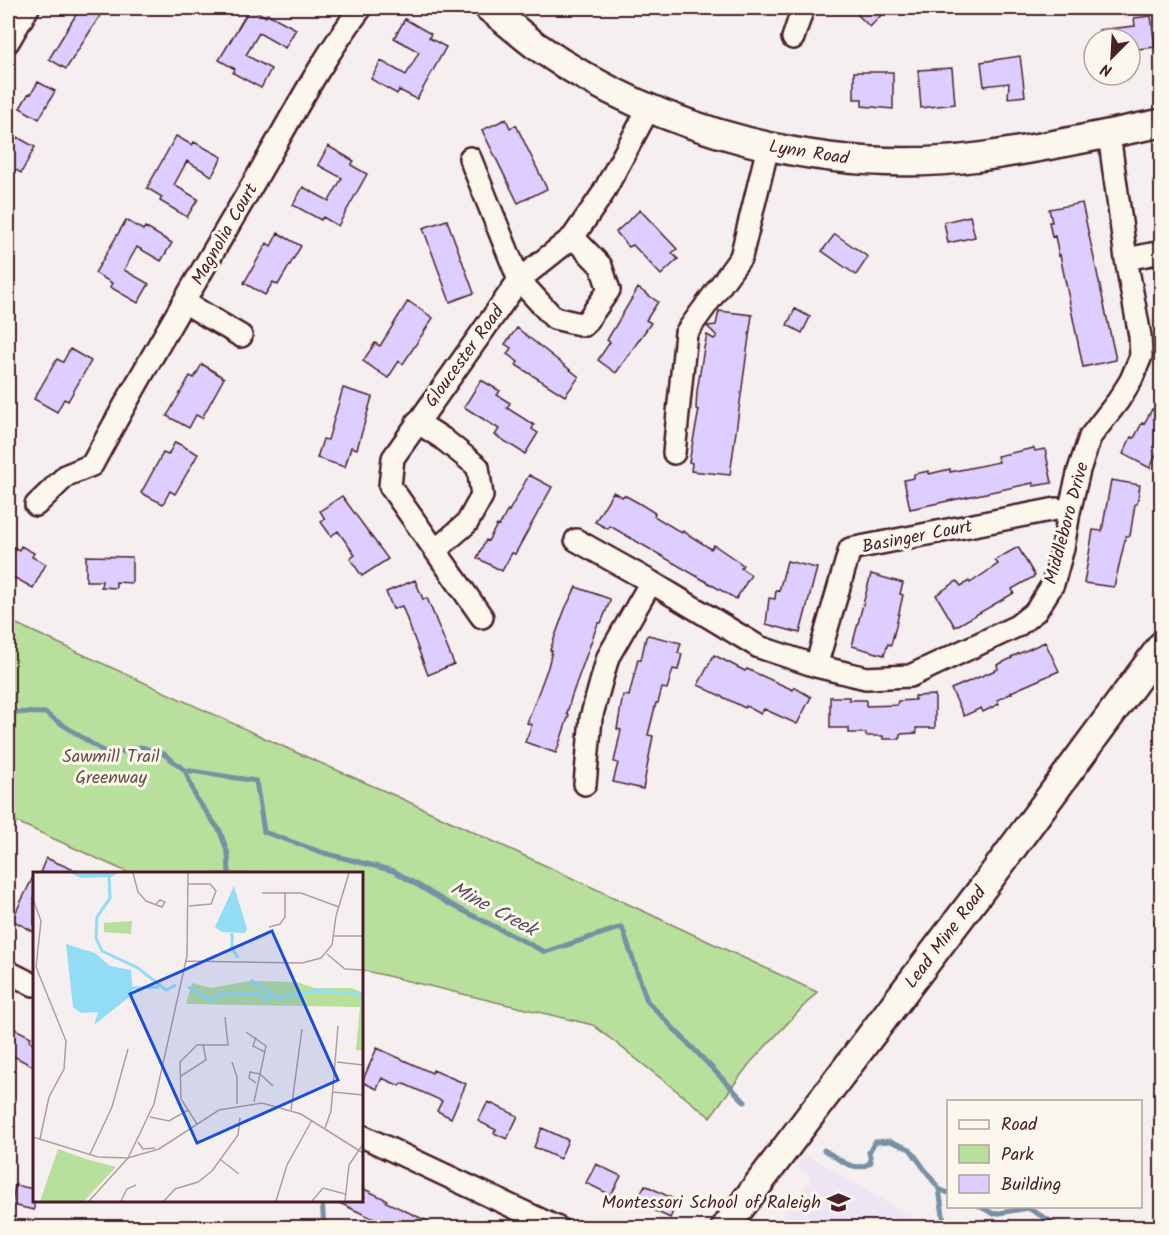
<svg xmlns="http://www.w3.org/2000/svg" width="1169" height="1235" font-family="Kalam,sans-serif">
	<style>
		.built { fill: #eee5f4 }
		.green { fill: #b8e09c; stroke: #818064; stroke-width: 1.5 }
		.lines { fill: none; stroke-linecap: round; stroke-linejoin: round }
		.stream { stroke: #7690a4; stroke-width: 5 }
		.building { fill: #decdff; stroke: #4a1f2b; stroke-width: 1.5 }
		.minor-casing { stroke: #4a1f2b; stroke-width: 26 }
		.major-casing { stroke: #4a1f2b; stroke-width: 32 }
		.minor { stroke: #fbf7ec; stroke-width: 21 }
		.major { stroke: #fbf7ec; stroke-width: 27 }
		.labels { text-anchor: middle; stroke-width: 6; stroke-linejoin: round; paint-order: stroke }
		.street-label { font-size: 18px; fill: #4a1f2b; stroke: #fbf7ec }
		.park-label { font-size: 18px; fill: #664f47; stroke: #fbf7ec }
		.poi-label { font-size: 18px; fill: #4a1f2b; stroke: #fbf7ec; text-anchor: end }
		.water-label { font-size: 20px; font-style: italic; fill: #5c4e5e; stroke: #fbf7ec }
		.inset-river { fill: none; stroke: #93dcf5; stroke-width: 3 }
		.inset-road { fill: none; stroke: #b19ca1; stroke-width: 1.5 }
		.view { fill: #1d4ed8; fill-opacity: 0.15; stroke: #1d4ed8; stroke-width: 3 }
		.inset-edge { fill: none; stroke: #4a1f2b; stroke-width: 3 }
	</style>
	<rect width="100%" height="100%" fill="#f5eff0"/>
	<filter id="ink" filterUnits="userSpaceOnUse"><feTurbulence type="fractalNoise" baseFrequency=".0167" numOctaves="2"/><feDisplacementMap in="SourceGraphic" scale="12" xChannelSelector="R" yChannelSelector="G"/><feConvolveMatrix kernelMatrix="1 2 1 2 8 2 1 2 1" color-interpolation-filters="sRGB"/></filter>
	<g filter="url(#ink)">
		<path class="built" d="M806,1154L927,1227H775L812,1177L796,1166Z"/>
		<path class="green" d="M8,620L293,751L396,796L817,992L750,1063L710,1117L593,1025L362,970V874L129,873L8,818Z"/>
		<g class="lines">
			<path class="stream" d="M8,712L45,713L109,755L141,747L164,754L185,770L196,798L220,831L228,854L229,874
				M185,770L256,781L264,832L324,853L394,871L446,902L545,952L622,927L647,1001L745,1102
				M824,1150C838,1158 855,1175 871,1162L869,1152L875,1142L890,1141L910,1149L939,1189L945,1228
				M939,1189L948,1193
				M322,1200L324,1228
				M979,1206L994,1214L1028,1208L1062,1228"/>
		</g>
		<path class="building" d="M80,8H105L66,69L49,59Z
			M250,8L266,17L268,14L296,29L285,48L259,33L246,55L271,69L261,88L233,73L235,69L219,60Z
			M863,8H888L870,27L857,14Z
			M1151,16L1155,47L1130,50V39H1100L1099,30L1135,26L1134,18Z
			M405,19L431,34L429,38L446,47L417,99L399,90L397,94L371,79L381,61L406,75L419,52L394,38Z
			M1020,56L1025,96L1008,98L1009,83L984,86L981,62Z
			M952,68L955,104L921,108L918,70Z
			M854,72H893V109L862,106V99H854Z
			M38,82L55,91L39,119L20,108L29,93L31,94Z
			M506,119L510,128L516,125L547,189L518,203L482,130Z
			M176,136L192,145L194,142L222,157L212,176L187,161L174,185L198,199L187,217L160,201L162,197L147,188Z
			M17,137L35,147L21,173L8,165V153Z
			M328,146L354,161L351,165L367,174L338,226L323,217L321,220L293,205L303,187L329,201L342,178L318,165Z
			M1082,203L1116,360L1083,367L1060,255L1059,256L1055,236L1052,237L1049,222H1052L1049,209Z
			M640,210L677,249L672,253L678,259L661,275L633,245L629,247L616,232Z
			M970,216L975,237L948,243L944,222Z
			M126,220L143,230L145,227L172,243L161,261L137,247L124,270L149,284L138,303L110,287L112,283L95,273Z
			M447,220L474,293L450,302L423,228Z
			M278,233L301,246L278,285L273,282L265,295L244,283L267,243L271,246Z
			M835,234L868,257L856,275L822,251Z
			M638,288L658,302L646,320L651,323L616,373L598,360L610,342L607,340Z
			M408,301L433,318L403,364L399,361L388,378L363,361L375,343L380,346Z
			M795,309L810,317L802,333L787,325Z
			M719,311L752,315L730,475L691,471L692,463L689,462L699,410L696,409L697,391L704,348L707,335L714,339L717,336L707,326L716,325Z
			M517,328L579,377L565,396L516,365L518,362L507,354L511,348L505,344Z
			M70,349L91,361L68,401L64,399L57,412L34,399L57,359L63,362Z
			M202,364L224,378L202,418L196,415L189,428L167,416L190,376L194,378Z
			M481,380L500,391L497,395L510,403L507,408L534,425L532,429L538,433L525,454L495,435L499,429L464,407Z
			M343,388L372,397L357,449L351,447L345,467L317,458L323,439L328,440Z
			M1152,409L1161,414V445L1150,468L1123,454L1131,437L1134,438L1142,423L1144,424Z
			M175,442L198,454L175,494L170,491L163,504L141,493L163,453L168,455Z
			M1034,448L1035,451L1045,449L1052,483L1033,486V483L910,509L904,480L914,478V474L929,471V474L950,469V472L999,462L997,456Z
			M529,475L552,487L515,554L512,553L502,571L477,558L486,540L488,541L497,525L499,526L508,510L509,511Z
			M1111,480L1140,485L1137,504H1135L1130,536H1126L1114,587L1084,583L1093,530L1102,531Z
			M613,492L622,497L624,495L637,502L655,513L654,516L682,533L683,531L711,549L714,545L743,565L741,568L751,575L736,599L610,526L608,529L595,522Z
			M342,496L388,559L362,576L350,559L355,555L338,531L331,536L321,522L325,519L320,511Z
			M8,544L19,550L21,546L34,553L32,557L46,564L33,588L8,574Z
			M1018,547L1035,576L1012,589L1014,593L955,627L936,595L957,581L961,586L969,581L970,583L998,564L995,560Z
			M86,556L132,557V583L116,582V588L101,587L102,581H86Z
			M787,561L817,568L800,633L766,624L769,598L775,599L776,590L779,591Z
			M871,574L903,583L900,594L903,595L895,630L891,645L888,644L884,655L852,646Z
			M415,580L423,599L427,598L454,664L428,675L402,606L393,609L386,592Z
			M576,587L610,599V601L601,623H598L571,698L567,714L569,715L556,753L525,742L532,725L527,723L548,667L552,651L550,650L565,609Z
			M648,635L681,643L678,653L682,654L678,670L673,669L667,689L662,688L658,703H656L648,735L653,736L643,789L613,782L618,763L614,762L621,730L617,729L623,695L629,696L638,659L641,660L646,637Z
			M1045,642L1059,671L1011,692L1012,693L997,700L999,704L983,712L981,708L964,716L951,689L998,669L997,665L1012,658L1011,657Z
			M714,655L745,671L747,669L793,690L794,687L811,697L797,724L764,709L761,714L746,706L745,708L698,685Z
			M935,695V728H916L917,733L900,734V739H883V736H866V733H849V728H830V697H849V700H866V706L897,705L898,701L915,700V696Z
			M46,858L81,873H40Z
			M34,875V932L12,920Z
			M15,1029L31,1037L29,1041L34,1044V1067L8,1053V1044Z
			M377,1048L432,1073L433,1070L466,1084L451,1118L437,1111L442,1101L402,1083L400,1086L382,1078L377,1089L362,1082Z
			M488,1102L518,1116L507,1139L494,1133L496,1130L478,1121Z
			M542,1128L568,1140L560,1159L534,1147Z
			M596,1164L621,1176L611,1195L586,1183Z
			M15,1185L34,1189V1210L12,1205Z
			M645,1185L678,1201L670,1218L636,1202Z
			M362,1188L387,1200L386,1202L440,1227H391L333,1200H362Z"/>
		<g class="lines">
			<defs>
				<path id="minor" d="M793,38L803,8
					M8,42L28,8
					M470,158L519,280L554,318L584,325L609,290L601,266L573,237
					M1126,259L1162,252
					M184,302L241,336
					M417,422L442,438L478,467L482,496L467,523L436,550
					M674,453L686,333L741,257L768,147
					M36,505L67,475L92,465C142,371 196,281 250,189C286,128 318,64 361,8
					M576,540L651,582
					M482,617L390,486L393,458L519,280L573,237L602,195L649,108
					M816,666L850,549L1056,509L1069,512
					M585,784L591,718L608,657L651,582L759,647L816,666L866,678L910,676L1017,626L1036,611L1053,584L1063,548L1069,512L1079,470L1090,437L1118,401L1131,380L1141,356L1140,336L1126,259L1109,134
					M8,972L34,985
					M362,1136L558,1228"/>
				<path id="major" d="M489,8C505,20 519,33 535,45C659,132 828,177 979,157C1040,149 1101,135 1162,123
					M725,1228L991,877L1162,645"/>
			</defs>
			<use href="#minor" class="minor-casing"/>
			<use href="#major" class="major-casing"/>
			<use href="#minor" class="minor"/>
			<use href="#major" class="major"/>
		</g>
	</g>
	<defs>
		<symbol id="school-bare" viewBox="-9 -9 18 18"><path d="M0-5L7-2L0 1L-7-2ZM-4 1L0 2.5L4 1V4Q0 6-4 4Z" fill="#4a1f2b" stroke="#fbf7ec" stroke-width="2.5" paint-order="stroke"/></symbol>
	</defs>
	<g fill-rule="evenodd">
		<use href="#school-bare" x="822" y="1186" width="33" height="33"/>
	</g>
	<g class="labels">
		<g class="street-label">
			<text transform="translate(809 152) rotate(9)" y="6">Lynn Road</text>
			<text transform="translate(224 234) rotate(-60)" y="6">Magnolia Court</text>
			<text transform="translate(464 356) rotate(-54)" y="6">Gloucester Road</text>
			<text transform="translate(1066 523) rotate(-75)" y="6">Middleboro Drive</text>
			<text transform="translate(917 536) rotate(-11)" y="6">Basinger Court</text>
			<text transform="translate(945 937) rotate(-53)" y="6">Lead Mine Road</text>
		</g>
		<g class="park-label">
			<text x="111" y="762">Sawmill Trail<tspan x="111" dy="21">Greenway</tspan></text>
		</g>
		<g class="poi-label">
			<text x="821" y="1208">Montessori School of Raleigh</text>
		</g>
		<g class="water-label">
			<text transform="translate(494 908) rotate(28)" y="7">Mine Creek</text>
		</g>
	</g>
	<g transform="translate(33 872)">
		<rect width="330" height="330" fill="#f5eff0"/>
		<path d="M99,49L98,62L71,60V51ZM216,109L264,110L282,116H319L330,121V179L323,178L327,135L153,132L159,111L178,116ZM25,277L53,287L83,295L51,329H7Z" fill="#b8e09c"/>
		<path d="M37,1H85L78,5L48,6ZM201,14L214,57L212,61L189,60L182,55ZM33,72L62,81L77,94L98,98L100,122L61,153L65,140L48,141L40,135Z" fill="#93dcf5"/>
		<path class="inset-river" d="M76,5L77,26L64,45L63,66L69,79L105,96L133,118L143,113M199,61V76L205,86M218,108L245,126L281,119L323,121L330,128M155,115L180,129L188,122H228L232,127L239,125M99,116L126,115"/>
		<path class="inset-road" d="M100,1L105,20L113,29L129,35L132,30L127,28L123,32M155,12H177L183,19L178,32L156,34M229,21H268L306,35M0,27L8,49L3,95L33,169L31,197L16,225L7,267M236,55L247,52L252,45V20M301,64H330M294,82L312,97L330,98M153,89L269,91L288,86L299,73L303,44L316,1M213,160L233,174L221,230M223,165L220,174L232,180M199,190L204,205V232M304,190L330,193M148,204L173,188L170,172M223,211L216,206L217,200L227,202L240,214M300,220L330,223M258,238L269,157M117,245L136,249L155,238M164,252L148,227L147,190L164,173H195L192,145M292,256L298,239L305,154M0,265L65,285L95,286L126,277L186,238L229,231L268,242L330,281M105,270L110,277L122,276M57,282L79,235L95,177M188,288L206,302M56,329L95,286L121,232L154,84L155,1M88,329L94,317L103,313M131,329L142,317L165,310L179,299L205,263L207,246M243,329L254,293L279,248M279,329L290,316L312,322M312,329L316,293L330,272"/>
		<path class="view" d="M239,59L305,208L164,271L97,122Z"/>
		<rect width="330" height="330" class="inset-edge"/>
	</g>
	<rect width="1169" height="1235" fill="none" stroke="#fbf7ec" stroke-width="30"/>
	<rect x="15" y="15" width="1139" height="1205" fill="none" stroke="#4a1f2b" stroke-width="2" filter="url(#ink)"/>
	<rect x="947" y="1100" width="195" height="108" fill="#fbf7ec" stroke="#b4a19f" stroke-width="1.5"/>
	<rect x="959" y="1120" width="30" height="9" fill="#fbf7ec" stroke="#b4a19f" stroke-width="1.5"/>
	<text x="1001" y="1130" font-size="18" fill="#4a1f2b">Road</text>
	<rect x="959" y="1145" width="30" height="18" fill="#b8e09c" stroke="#b4a19f" stroke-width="1.5"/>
	<text x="1001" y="1160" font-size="18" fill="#4a1f2b">Park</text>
	<rect x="959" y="1175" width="30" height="18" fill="#decdff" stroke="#b4a19f" stroke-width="1.5"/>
	<text x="1001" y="1190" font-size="18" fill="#4a1f2b">Building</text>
	<g transform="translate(1112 57) rotate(204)"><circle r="28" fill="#fbf7ec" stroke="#b4a19f" stroke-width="1.5"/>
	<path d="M0-4.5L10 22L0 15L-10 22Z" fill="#4a1f2b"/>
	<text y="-9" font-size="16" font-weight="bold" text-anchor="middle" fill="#4a1f2b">N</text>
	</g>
</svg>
